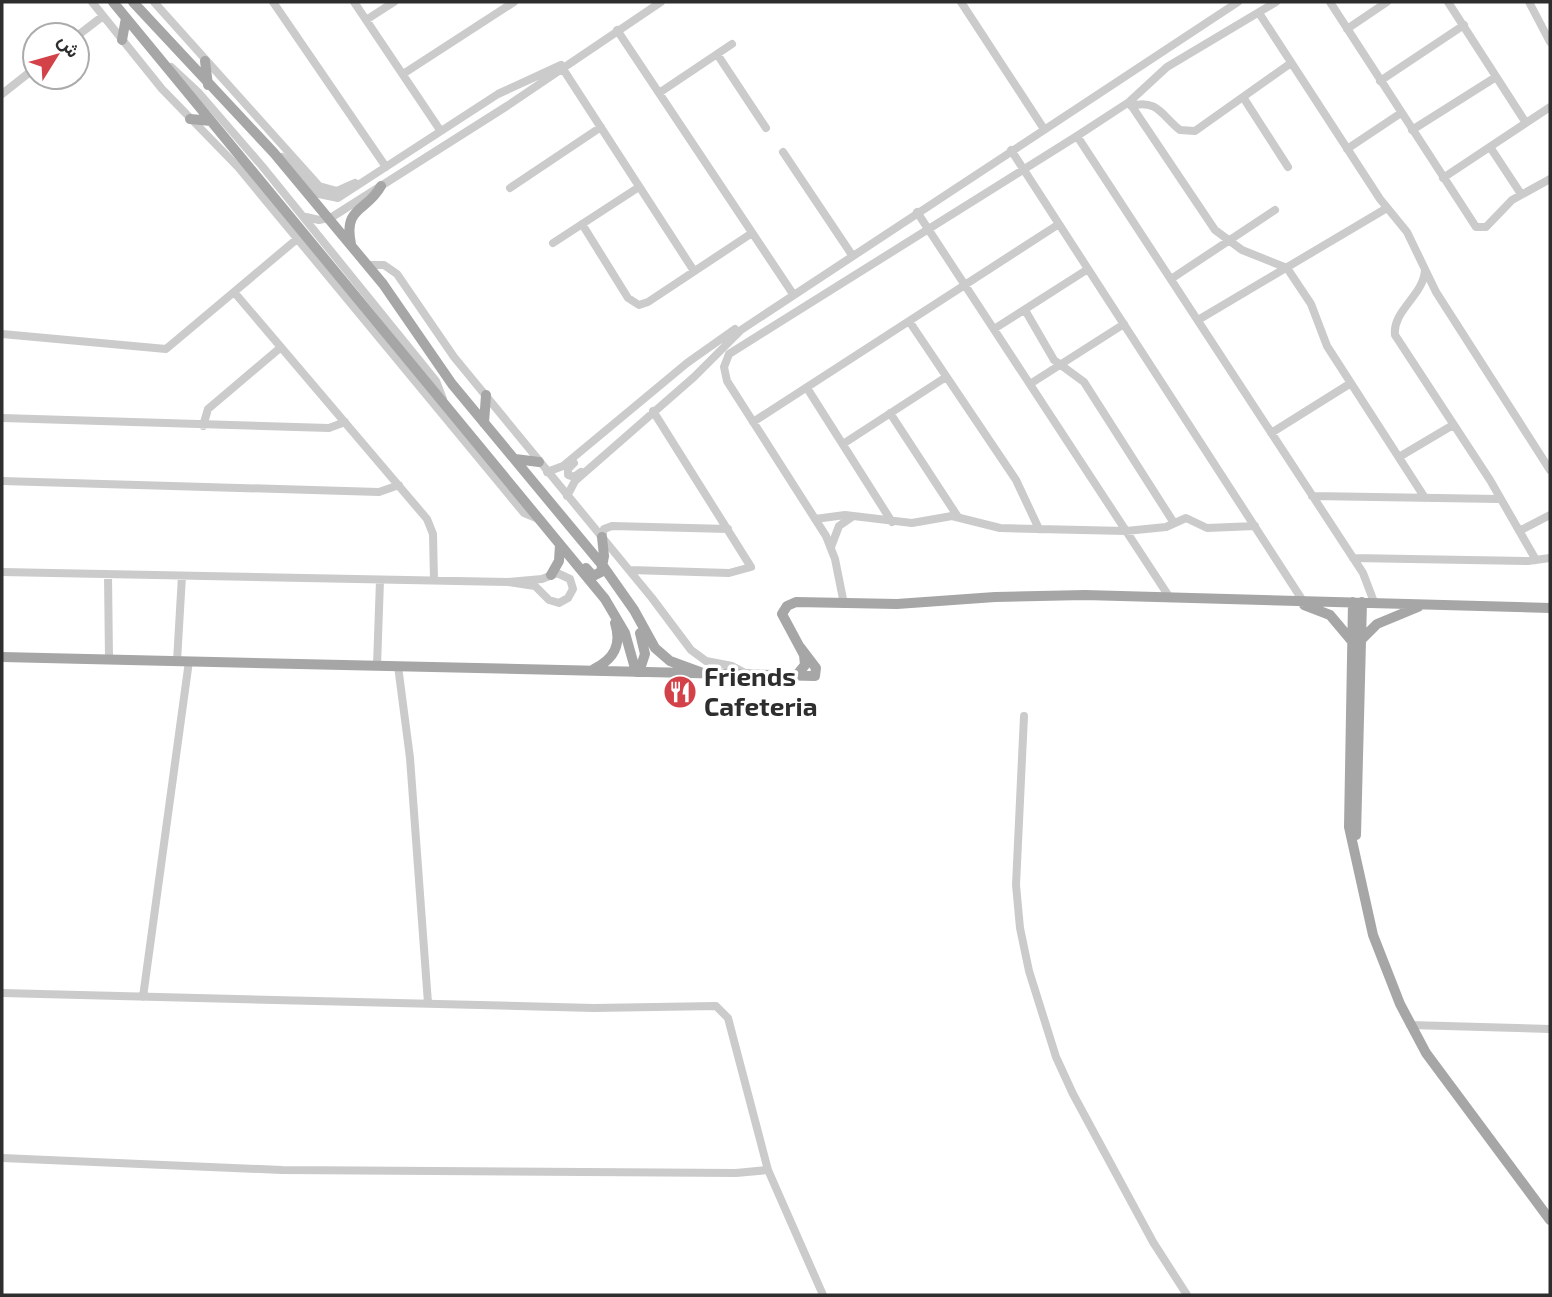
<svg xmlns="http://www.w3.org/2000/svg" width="1552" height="1297" font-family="'Exo 2',Vazirmatn,sans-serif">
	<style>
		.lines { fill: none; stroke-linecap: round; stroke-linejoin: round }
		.minor { stroke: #cbcbcb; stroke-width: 8 }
		.major { stroke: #a6a6a6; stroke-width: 10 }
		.labels { text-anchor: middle; stroke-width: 7; stroke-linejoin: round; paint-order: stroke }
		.poi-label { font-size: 26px; font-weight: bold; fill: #2e2e2e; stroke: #fff; text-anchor: start }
	</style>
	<rect width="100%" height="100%" fill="#fff"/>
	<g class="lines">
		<path class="minor" d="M92,2L162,89L238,167L524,513L541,520
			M154,2L319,186L337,191L355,183
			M273,2L386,167
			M354,2L440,130
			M961,2L1044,129
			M1330,2L1476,227H1486L1512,200L1550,179
			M1448,2L1526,123
			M1529,2L1550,42
			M1259,13L1380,199L1407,232L1436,292L1550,470
			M366,20L394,2
			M1347,29L1387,2
			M617,30L793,294
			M77,36L103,16
			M717,54L766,128
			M171,67L199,93L262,166L436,381L443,399
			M563,69L694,271
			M403,74L514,2
			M1380,81L1464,25
			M659,93L732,44
			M2,94L35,68
			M1243,97L1288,167
			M1129,102L1215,230L1242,250L1287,268L1311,304L1327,346L1425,498
			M1131,106C1157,98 1163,117 1180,130L1195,131L1291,63
			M1412,130L1496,77
			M1077,136L1363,573L1374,602
			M1490,147L1521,194
			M1347,149L1401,113
			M1011,150L1303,601
			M783,152L852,255
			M282,157L319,194L338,198L498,94L561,65
			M1443,178L1550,107
			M510,188L601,127
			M917,212L1170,598
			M306,217L319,220L332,217L507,106L661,2
			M582,224L628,298L639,305L648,302L752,233
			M553,243L639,187
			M368,265H384L397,274L454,357L652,598L691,650L706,661L732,666L747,674
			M1425,270C1424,295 1392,311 1395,335L1490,480L1536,560
			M1171,279L1275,210
			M234,292L427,519L433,534L434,580
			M1025,310L1054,360L1084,382L1174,523
			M1198,320L1387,208
			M909,321L1016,480L1039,529
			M994,329L1088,269
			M2,334L166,349L297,239
			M1030,384L1124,324
			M807,388L892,522
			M890,413L958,517
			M2,418L329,428L345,422
			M753,422L1059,224
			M203,426L208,409L280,348
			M1271,433L1351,383
			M843,444L946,377
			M1399,457L1453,425
			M574,463L568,469V475L574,477L581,472
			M547,472L563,466L687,363L735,329
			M2,481L379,492L399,485
			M567,496L575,481L694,377L741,330L1238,2
			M1312,496L1499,499
			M815,519L845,515L912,523L952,516L1000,528L1126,531L1166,527L1186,518L1207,528L1255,526
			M1519,531L1550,515
			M602,537L604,529L612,526L728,529
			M831,547L839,526L852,517
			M1353,558L1528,561L1550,558
			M630,570L729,573L751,567L653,411
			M2,572L508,582
			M557,573L570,579L573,589L568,598L559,603L549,600L535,586L508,582L542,579Z
			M108,575L109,659
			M844,604L835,559L826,536L727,381L724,367L729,354L1077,136L1129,102L1167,67L1276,2
			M177,661L182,576
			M377,666L380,580
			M398,666L410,758L428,1003
			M1024,716L1016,885L1020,928L1029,971L1056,1057L1073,1094L1153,1242L1187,1295
			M2,993L594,1008L716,1006L728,1018L768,1170L823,1295
			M143,997L189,661
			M1410,1025L1550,1029
			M2,1158L282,1170L736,1173L768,1170"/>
		<path class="major" d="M113,2L605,599L625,633L636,672
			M133,2L274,153L383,284L452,384L603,566L634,610L655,648L670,661L700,672
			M122,40L126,18
			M205,61L208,85
			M190,119L211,121
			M351,244C343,206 367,212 381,186
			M484,423L486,395
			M515,459L539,462
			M586,568L593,576L601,572L604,556L602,537
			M551,575L559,561L560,545
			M1353,602L1349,827L1373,935L1400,1004L1426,1053L1550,1220
			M1304,605L1330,615L1351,640
			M1361,640L1377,624L1418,607
			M2,657L815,676L816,668L800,647
			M594,669C614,659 622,645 615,623
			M639,672L645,654L640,633
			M796,676L805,665L804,655L782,614L787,606L796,602L897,604L995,597L1085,595L1550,608
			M1356,835L1362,602"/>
	</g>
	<defs>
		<symbol id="restaurant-disc" viewBox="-11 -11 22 22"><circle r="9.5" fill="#d34248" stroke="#fff"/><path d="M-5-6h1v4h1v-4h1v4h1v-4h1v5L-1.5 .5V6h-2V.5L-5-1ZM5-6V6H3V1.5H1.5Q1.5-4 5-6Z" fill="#fff"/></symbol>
	</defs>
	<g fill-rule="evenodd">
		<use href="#restaurant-disc" x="661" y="673" width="38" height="38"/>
	</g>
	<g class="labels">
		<g class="poi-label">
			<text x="704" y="686">Friends<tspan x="704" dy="30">Cafeteria</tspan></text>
		</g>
	</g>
	<rect width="1552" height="1297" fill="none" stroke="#2e2e2e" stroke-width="7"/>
	<g transform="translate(56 56) rotate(53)"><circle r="33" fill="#ffffff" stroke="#ababab" stroke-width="2"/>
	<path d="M0-5L12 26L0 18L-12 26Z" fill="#d34248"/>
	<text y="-10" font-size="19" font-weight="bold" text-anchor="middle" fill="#2e2e2e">ش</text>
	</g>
</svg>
